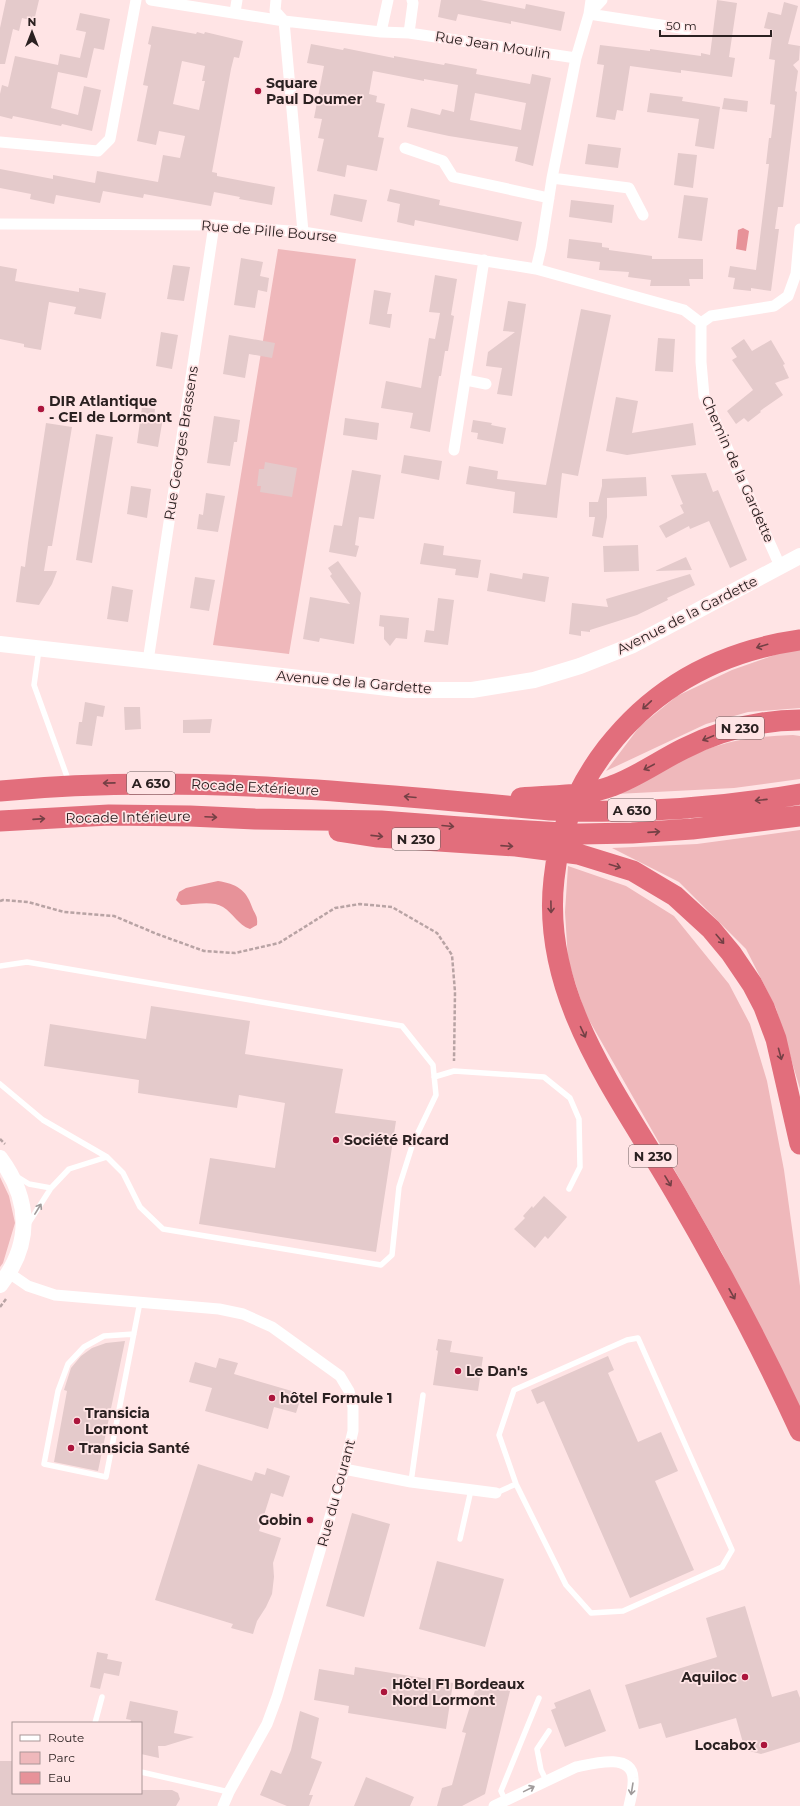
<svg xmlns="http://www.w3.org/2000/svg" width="800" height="1806" font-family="Montserrat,sans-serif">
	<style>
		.green { fill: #efb8bb }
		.water { fill: #e79299 }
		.building { fill: #e4cacb; fill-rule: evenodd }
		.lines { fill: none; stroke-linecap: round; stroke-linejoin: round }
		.path { stroke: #b8a3a4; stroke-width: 2.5; stroke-dasharray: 4 2; stroke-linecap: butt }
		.service { stroke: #fff; stroke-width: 5.5 }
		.minor { stroke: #fff; stroke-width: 11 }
		.secondary { stroke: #fff; stroke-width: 16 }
		.motorway { stroke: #e26e7c; stroke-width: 21 }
		.oneway { stroke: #744045 }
		.oneway2 { stroke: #a09b9b }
		.poi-dot { fill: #ab153c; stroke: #ffe4e5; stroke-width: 1.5 }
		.labels { text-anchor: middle; stroke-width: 3.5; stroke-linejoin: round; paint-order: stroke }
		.shield { fill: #ffe4e5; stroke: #6b5c5c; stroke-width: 1 }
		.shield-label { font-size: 13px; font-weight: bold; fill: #2b2121 }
		.street-label { font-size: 14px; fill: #2b2121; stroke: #ffe4e5 }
		.poi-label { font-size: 14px; font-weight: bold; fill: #2b2121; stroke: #ffe4e5; text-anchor: start }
	</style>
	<rect width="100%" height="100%" fill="#ffe4e5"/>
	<path class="green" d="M278,249L356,259L289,654L213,645Z
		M800,650V708L748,712L706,724L606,771L640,726L677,696L732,670L786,651Z
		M793,735L800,736V779L734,788L616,794C651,776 688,753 727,743C749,737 771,736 793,735Z
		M800,830V1089L776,1008L746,949L679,882L612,848L697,844Z
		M568,866L626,886L674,916L729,984L750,1024L767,1081L784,1170L800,1286V1414L722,1253L585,1013L568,960L565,912Z
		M0,1177L9,1196L15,1223L3,1263L0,1267Z"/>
	<path class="water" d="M743,228L749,231L746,251L736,249L738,230Z
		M218,881C236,884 246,889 252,907C255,915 258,915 257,925L250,929C238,925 233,913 223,907C212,900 193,905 181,905L176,900L179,892L186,888Z"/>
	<path class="building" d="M6,0H39L34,21L22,18L19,31L13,29L5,64H0V28Z
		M441,0H480L525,9L526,4L565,12L561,31L511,21V24L458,14L456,21L438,17Z
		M717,0L737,3L729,57L735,58L732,77L681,70V73L630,66L623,111L617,110L615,120L596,117L604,65L597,64L600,45L650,51V49L701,56V53L710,55Z
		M784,2L798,6L788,44L800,46L799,60L793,65L798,71L795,91L797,92L783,207H778L775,229H779L771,291L751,288V291L733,289L735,278L728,277L730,266L756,270L769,164H766L769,138H771L775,105L770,104L775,60L769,59L773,30L764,28L768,12L781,15Z
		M80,13L110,19L104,50L94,48L87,78L58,72L51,108L78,115L84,86L101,90L92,131L62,124L61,126L13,116L12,119L0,116V94L2,85L8,87L15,56L58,65L60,54L80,58L86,32L76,30Z
		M152,26L196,34L197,32L204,34L205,32L243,41L239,58L234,57L231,69L212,172L217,173V176L275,187L272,205L239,199L240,197L214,192L211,206L144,194L143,198L103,191L100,203L56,195L54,204L30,199L31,194L0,188V169L53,179V175L95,183L97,171L158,182L163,155L180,158L185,136L159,131L156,145L137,141L148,86L143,85L151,45L148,44ZM182,61L205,66L202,81H205L199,110L173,104Z
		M311,44L343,50L344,48L394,58V56L444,65L445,63L477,69L476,74L530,84L532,74L551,78L533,166L515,161L518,147L449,136L407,127L411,108L440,115L442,109L454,112L458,85L424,79V81L373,71L369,94L377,96L376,102L385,104L378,137L384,138L377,171L347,165L345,177L317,171L324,139L318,138L322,119L314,118L324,66L307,63ZM475,93L526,103L521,130L470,120Z
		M650,93L683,97L682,101L720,107L714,149L695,146L699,119L647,112Z
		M724,98L748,101L747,112L722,109Z
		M588,144L621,148L618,168L585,164Z
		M678,153L697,155L693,188L674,185Z
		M390,189L440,200L439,205L522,222L518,241L415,220L414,226L397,222L400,204L387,201Z
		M334,194L367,200L362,222L330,215Z
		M684,195L708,198L702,241L678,238Z
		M571,200L614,205L612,223L569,217Z
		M569,239L602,243V247L609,248V250L652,256V259H703V279H689L690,286H650L651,280L628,277L629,272L599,270L600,262L567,258Z
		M241,258L263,262L260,276L269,278L267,292L258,290L255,308L234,305Z
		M173,265L190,267L184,301L167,299Z
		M0,266L17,269L15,281L79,292V288L106,293L101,319L74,314L76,307L49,302L41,350L24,347V344L0,339Z
		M435,275L457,279L451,315L454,316L448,351H445L441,376H439L430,432L410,428L413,413L381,408L386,381L421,388L429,338L435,339L440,313L429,312Z
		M374,290L391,293L387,314H392L390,328L369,324Z
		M508,301L526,304L512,396L497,394L502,368L486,366L488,352L515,332L503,331Z
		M581,309L611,315L578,476L562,473L557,518L513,513L515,492L466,484L469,466L498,471L497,479L546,485Z
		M161,332L178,335L172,369L156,366Z
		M229,335L275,343L272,358L249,354L245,378L223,374Z
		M658,338L675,339L673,372L655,371Z
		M744,339L752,351L771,340L785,364L783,365L789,378L775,383L783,395L760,411L761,412L748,422L744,418L736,424L727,411L753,390L732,360L737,357L731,348Z
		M616,397L638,401L632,433L693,423L696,445L627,455L606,451Z
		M142,407L155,409L154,416L163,418L158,447L137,443Z
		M214,416L240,420L237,442H234L230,466L207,463Z
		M345,418L379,423L377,440L343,435Z
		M473,420L492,423L491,425L506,428L503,444L477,439L478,433L471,432Z
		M46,423L72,427L52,546H48L44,571H57L52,584L39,605L16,602L21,566L25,567L28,543Z
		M96,434L113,437L92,563L76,560Z
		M404,455L442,461L439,480L401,473Z
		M265,462L297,468L292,497L260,492L261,486H257L259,469H264Z
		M352,470L381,475L374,519L359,517L355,545L359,546L356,557L329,552L334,525L342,526Z
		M706,473L713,492L718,490L747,560L730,568L709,521L690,529L689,526L666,538L659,526L684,513L680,505L683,504L671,475Z
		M646,477L647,496L607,498V517L603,538L592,536L595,517H589V502H598L602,486V479Z
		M131,486L151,489L147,518L127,514Z
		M206,493L225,496L218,532L197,529L199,514L203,515Z
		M424,543L444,546L443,555L481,560L478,578L455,575L456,569L420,564Z
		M638,545L639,571L604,572L603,546Z
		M686,557L692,570L655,571Z
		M338,561L361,593L354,644L320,638L319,642L303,639L310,597L350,604L330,576L332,574L328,568Z
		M490,573L522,579L523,573L549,577L545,602L487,591Z
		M690,574L695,585L667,598L668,600L637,615L590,630V632L581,631V636L569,634L572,603L608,607L606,599Z
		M195,577L215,580L209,611L190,608Z
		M112,586L133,590L128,622L107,619Z
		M438,598L454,600L448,645L424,642L426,630L434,631Z
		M380,615L409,618L407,639L396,638L390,646L384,639V627L379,626Z
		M85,702L105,706L103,717L97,716L92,746L76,744L79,722H82Z
		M124,707H140L141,729L125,730Z
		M212,719L210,733H183V720Z
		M151,1006L250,1021L245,1054L343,1069L335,1113L396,1121L376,1252L199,1224L210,1158L275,1168L285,1103L239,1095L237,1108L138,1093L139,1080L44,1066L50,1024L146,1039Z
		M544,1196L567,1217L548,1239L545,1236L535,1248L514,1229L525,1218L523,1216L532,1206L533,1208Z
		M438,1339L452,1341L450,1352L483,1357L478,1391L433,1385L438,1351L436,1350Z
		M125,1341L98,1471L54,1462L67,1391L64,1390L71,1368L81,1356L92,1348L106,1343Z
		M608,1356L614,1370L608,1373L638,1442L661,1432L678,1471L655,1481L694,1570L630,1598L544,1401L537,1404L531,1390Z
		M219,1358L238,1363L234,1374L302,1394L296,1413L274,1407L268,1429L205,1411L212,1388L189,1382L195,1362L216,1368Z
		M198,1464L252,1481L255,1472L265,1475L267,1468L290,1476L283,1497L271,1493L259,1531L281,1538L273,1563L274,1577L272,1594L266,1607L257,1621L253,1634L231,1628L233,1624L155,1600Z
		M352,1513L390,1524L364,1617L326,1606Z
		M437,1561L504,1579L485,1647L419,1629Z
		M745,1606L772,1697L797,1690L800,1698V1742L761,1754L745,1750L736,1718L666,1738L661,1723L639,1729L625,1685L717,1657L706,1618Z
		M97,1652L108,1654L107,1659L122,1662L119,1676L104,1673L100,1689L90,1687Z
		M355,1667L453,1683L446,1729L348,1713L349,1706L314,1700L319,1669L354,1675Z
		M477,1684L510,1691L485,1794L462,1806H437L442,1788L452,1785L466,1733L462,1732Z
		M590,1689L606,1731L565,1747L551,1710L556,1708L554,1703Z
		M130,1701L178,1711L174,1733L194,1737L165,1746H158L159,1758L141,1754V1723H130L131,1720L126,1719Z
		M300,1711L319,1718L311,1758L322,1762L309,1795H313L309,1806H287L260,1795L271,1770L281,1774L291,1750Z
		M0,1761H13V1793H141V1790H172L178,1793L180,1799L176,1806H0Z
		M366,1777L414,1797L410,1806H354Z"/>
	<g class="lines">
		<path class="path" d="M0,901L3,900L28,902L64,912L114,916L157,934L204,951L235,953L279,943L335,908L360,904L392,907L437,933L452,955L455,992L454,1061
			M0,1139L5,1144
			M0,1307L6,1299"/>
		<path class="service" d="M39,649L34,685L69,782
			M0,966L27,962L402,1026L433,1065L436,1095L413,1143L399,1187L392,1255L381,1265L163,1229L140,1207L123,1173L107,1157L43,1120L0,1084
			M434,1077L454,1071L544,1077L570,1098L579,1119L580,1167L569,1189
			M16,1176L29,1184L51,1188
			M28,1224L51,1188L69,1169L107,1157
			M134,1334L104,1336L84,1347L68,1364L58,1391L44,1464L106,1477L140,1302
			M638,1338L732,1550L722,1567L623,1611L591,1613L566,1585L516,1484L499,1435L514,1390L627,1340Z
			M411,1482L423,1395
			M496,1493L516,1484
			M460,1539L471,1490
			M95,1723L102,1697
			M141,1772L229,1792
			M546,1780L541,1770L537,1749L549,1731
			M505,1800L501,1791L539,1698"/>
		<path class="minor" d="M151,0L284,21L381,32L409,33L576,58
			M276,0L275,11L284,21L303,232
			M235,12L237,0
			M589,14L687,29
			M589,14L602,0
			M381,32L388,0
			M409,33L413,3L412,0
			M0,142L98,151L110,139L136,0
			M405,148L443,161L453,177L549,198
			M552,178L629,188L643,215
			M0,224L214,225L303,232L536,269L684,310L701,323
			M536,269L541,248L552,178L576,58L589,14L591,0
			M701,323V362L704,396L780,566
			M701,323L711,316L774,306L788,296L796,274L800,229
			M466,380L486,384
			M454,450L484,260
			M148,661L214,225
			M9,1273L28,1286L55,1295L219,1309L243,1314L272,1327L340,1376L349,1391L353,1407V1431L344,1469L277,1697L267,1724L229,1792L223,1806
			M344,1469L411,1482L496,1493
			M494,1806L576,1767C591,1764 632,1752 633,1778C634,1787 631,1797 629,1806"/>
		<path class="secondary" d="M0,644L406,690H472L534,680L580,666L633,645L800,556
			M0,1158C31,1200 32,1244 0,1285"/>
		<path class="motorway" d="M800,640C722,651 656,685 607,748C577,787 559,830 554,879C540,1000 622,1099 679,1199C723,1275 764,1352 800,1431
			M0,791C184,773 367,793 550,810C633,814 718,808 800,794
			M521,798C551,795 584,797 612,786C637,777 659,761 683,749C719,731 759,720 800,720
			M0,821L109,815L190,816L255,819L381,821L460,827L580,834L632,833L692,829L800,816
			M339,831L378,837L516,846L578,854L633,871L675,896L711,929L731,953L752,984L764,1007L776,1039L800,1144"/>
	</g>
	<defs><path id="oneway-shaft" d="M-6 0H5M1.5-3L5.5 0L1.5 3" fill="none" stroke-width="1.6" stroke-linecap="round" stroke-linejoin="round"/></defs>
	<g class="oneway">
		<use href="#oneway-shaft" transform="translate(762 646) rotate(163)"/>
		<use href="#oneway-shaft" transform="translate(647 705) rotate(137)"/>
		<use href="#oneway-shaft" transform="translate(708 738) rotate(157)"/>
		<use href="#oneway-shaft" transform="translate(649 767) rotate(152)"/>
		<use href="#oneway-shaft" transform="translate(109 783) rotate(179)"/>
		<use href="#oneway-shaft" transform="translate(410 797) rotate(-175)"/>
		<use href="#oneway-shaft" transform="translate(761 800) rotate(174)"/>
		<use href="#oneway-shaft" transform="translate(211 817) rotate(3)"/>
		<use href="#oneway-shaft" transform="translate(39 819) rotate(-4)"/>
		<use href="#oneway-shaft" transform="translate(448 826) rotate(5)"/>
		<use href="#oneway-shaft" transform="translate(654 832) rotate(-4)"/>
		<use href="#oneway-shaft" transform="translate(377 836) rotate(6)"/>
		<use href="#oneway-shaft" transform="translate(507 846) rotate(4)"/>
		<use href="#oneway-shaft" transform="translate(615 866) rotate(17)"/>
		<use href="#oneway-shaft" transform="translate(551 907) rotate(89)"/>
		<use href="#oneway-shaft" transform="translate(720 939) rotate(50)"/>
		<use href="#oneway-shaft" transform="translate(583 1032) rotate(65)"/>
		<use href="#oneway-shaft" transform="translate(780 1054) rotate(75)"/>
		<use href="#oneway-shaft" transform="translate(668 1181) rotate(59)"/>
		<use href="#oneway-shaft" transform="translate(732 1294) rotate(61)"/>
	</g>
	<g class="oneway2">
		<use href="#oneway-shaft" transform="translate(38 1209) rotate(-58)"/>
		<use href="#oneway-shaft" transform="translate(529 1789) rotate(-26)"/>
		<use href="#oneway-shaft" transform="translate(632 1789) rotate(99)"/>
	</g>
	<g class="poi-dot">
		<circle cx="258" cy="91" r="4"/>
		<circle cx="41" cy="409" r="4"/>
		<circle cx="336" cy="1140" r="4"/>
		<circle cx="458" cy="1371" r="4"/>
		<circle cx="272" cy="1398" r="4"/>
		<circle cx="77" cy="1421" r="4"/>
		<circle cx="71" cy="1448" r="4"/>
		<circle cx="310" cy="1520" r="4"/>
		<circle cx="745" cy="1677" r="4"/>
		<circle cx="384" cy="1692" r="4"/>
		<circle cx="764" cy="1745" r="4"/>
	</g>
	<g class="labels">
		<g class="shield">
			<rect x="716" y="717" width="48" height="22" rx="3"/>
			<rect x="127" y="772" width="48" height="22" rx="3"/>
			<rect x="608" y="799" width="48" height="22" rx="3"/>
			<rect x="392" y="828" width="48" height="22" rx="3"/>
			<rect x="629" y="1145" width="48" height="22" rx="3"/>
		</g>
		<g class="shield-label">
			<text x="740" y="733">N 230</text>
			<text x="151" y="788">A 630</text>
			<text x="632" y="815">A 630</text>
			<text x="416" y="844">N 230</text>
			<text x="653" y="1161">N 230</text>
		</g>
		<g class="street-label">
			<text transform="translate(493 45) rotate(9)" y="5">Rue Jean Moulin</text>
			<text transform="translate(269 231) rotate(5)" y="5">Rue de Pille Bourse</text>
			<text transform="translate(181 443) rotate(-81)" y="5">Rue Georges Brassens</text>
			<text transform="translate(738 469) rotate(66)" y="5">Chemin de la Gardette</text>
			<text transform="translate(687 615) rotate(-27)" y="5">Avenue de la Gardette</text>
			<text transform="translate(354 682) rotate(5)" y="5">Avenue de la Gardette</text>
			<text transform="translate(255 787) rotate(3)" y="5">Rocade Extérieure</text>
			<text transform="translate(128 817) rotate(-1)" y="5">Rocade Intérieure</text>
			<text transform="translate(336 1493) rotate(-75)" y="5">Rue du Courant</text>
		</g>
		<g class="poi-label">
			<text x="266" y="88">Square<tspan x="266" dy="16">Paul Doumer</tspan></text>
			<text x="49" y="406">DIR Atlantique<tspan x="49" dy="16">- CEI de Lormont</tspan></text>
			<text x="344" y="1145">Société Ricard</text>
			<text x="466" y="1376">Le Dan's</text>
			<text x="280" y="1403">hôtel Formule 1</text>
			<text x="85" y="1418">Transicia<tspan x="85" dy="16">Lormont</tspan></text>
			<text x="79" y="1453">Transicia Santé</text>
			<text x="302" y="1525" text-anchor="end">Gobin</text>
			<text x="737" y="1682" text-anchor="end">Aquiloc</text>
			<text x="392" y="1689">Hôtel F1 Bordeaux<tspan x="392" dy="16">Nord Lormont</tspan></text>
			<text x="756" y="1750" text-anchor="end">Locabox</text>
		</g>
	</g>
	<rect x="12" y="1722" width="130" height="72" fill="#ffe4e5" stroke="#aa9697"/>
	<rect x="20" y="1735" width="20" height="6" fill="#ffffff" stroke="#aa9697"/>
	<text x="48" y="1742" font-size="12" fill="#2b2121">Route</text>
	<rect x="20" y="1752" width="20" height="12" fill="#efb8bb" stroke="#aa9697"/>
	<text x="48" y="1762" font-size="12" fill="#2b2121">Parc</text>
	<rect x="20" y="1772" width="20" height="12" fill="#e79299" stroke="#aa9697"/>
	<text x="48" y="1782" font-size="12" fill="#2b2121">Eau</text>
	<g transform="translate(32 32)" stroke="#ffe4e5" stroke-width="3" paint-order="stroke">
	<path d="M0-3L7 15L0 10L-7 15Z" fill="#2b2121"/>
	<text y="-6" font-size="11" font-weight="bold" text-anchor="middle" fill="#2b2121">N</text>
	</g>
	<path d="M660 30v6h111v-6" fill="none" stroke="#2b2121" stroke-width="2"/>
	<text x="666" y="30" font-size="12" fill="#2b2121" stroke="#ffe4e5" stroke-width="3" paint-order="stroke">50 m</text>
</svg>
